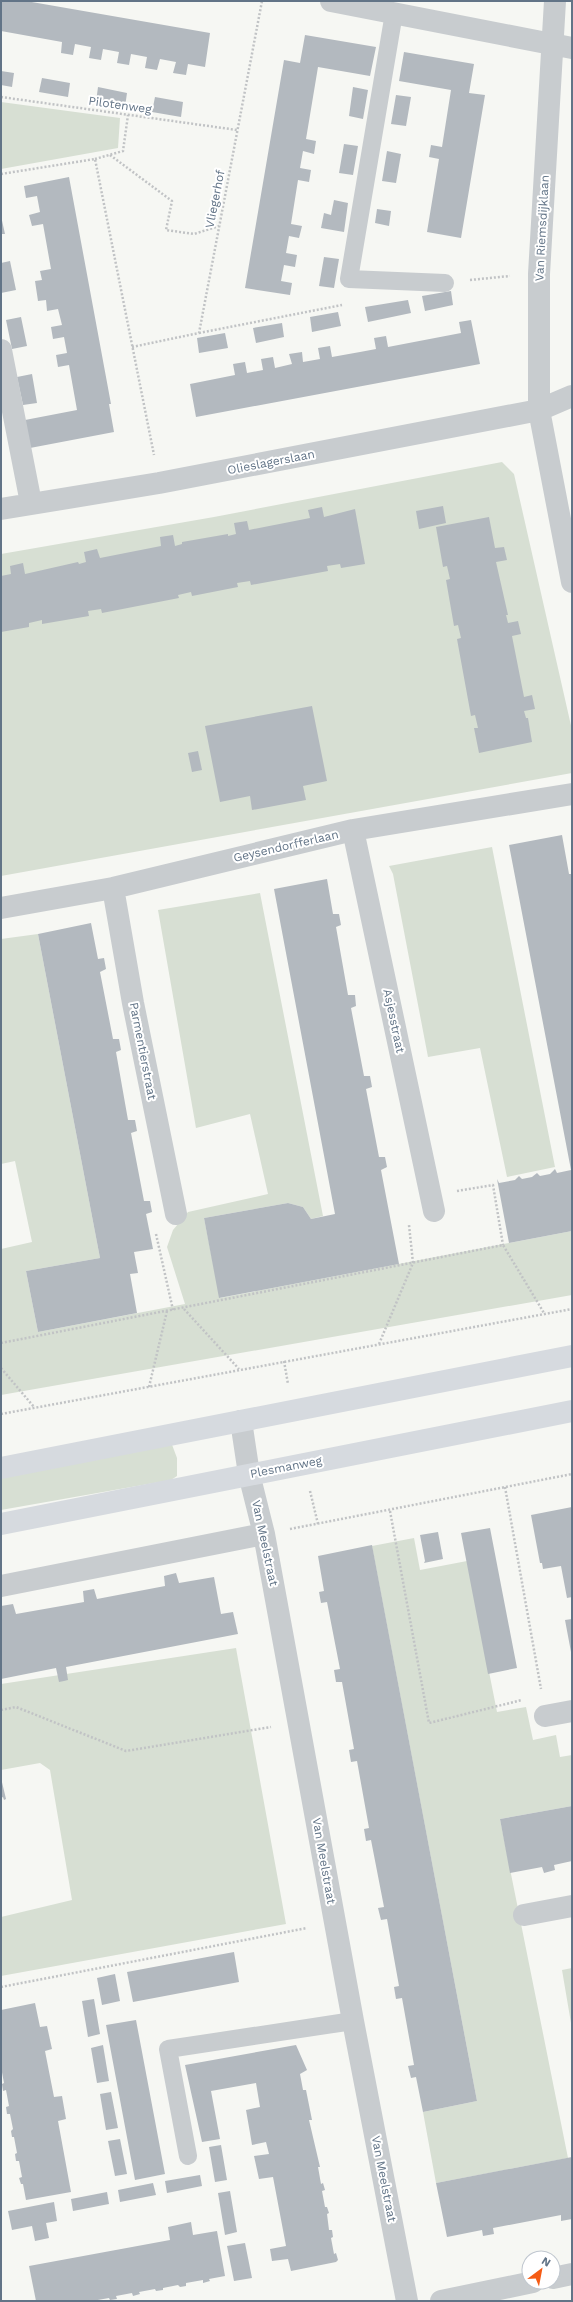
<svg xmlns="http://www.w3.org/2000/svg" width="573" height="2302" font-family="'Work Sans',sans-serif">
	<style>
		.green { fill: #d7dfd3 }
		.building { fill: #b3b9bf }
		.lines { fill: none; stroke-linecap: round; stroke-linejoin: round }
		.path { stroke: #c1c3c5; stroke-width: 2.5; stroke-dasharray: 2 2; stroke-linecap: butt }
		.lane { stroke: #c8cccf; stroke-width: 18 }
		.street { stroke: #c8cccf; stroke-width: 22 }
		.secondary { stroke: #d6dadf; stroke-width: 22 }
		.labels { text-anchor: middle; stroke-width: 4; stroke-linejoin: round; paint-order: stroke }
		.street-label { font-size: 12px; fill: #627487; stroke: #fff }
	</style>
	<rect width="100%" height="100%" fill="#f6f7f3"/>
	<path class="green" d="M1,102L120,118L118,148L1,169Z
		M502,462L514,474L572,730V773L1,876V554L214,517Z
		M492,847L555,1167L507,1177L480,1048L428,1057L393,874L389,866Z
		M260,893L323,1216L311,1219L303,1207L288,1203L204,1218L220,1298L572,1231V1295L1,1395V1249L32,1242L15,1161L1,1164V939L38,934L100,1258L26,1271L38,1332L185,1304L167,1247L173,1230L188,1212L268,1194L250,1114L196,1128L158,910Z
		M171,1442L177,1458V1476L171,1480L1,1510V1476Z
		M414,1538L420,1570L467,1561L497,1712L526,1707L533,1740L556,1735L560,1757L572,1755V1806L500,1819L568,2158L436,2183L423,2112L477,2101L372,1546Z
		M236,1648L286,1924L1,1976V1917L72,1900L50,1770L40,1763L1,1770V1684Z
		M572,1968V2029L562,1970Z"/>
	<path class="building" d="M1,1H26L210,33L205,67L188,64L186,75L173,73L176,62L160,59L157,70L145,68L147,57L131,54L129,65L117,63L119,52L103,49L101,60L89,58L91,47L75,44L73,55L61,53L62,42L1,31Z
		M305,35L376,47L370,76L318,67L306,139L316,141L314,154L303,151L300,168L311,170L309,182L298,180L291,224L302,226L299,238L289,236L286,253L297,255L295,267L284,265L281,281L292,283L290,295L245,288L284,60L300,63Z
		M404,52L474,64L469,93L485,95L461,238L427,232L439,159L429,157L431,145L442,147L451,90L399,81Z
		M1,71L14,73L12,87L1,85Z
		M42,78L70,83L68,97L39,92Z
		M98,87L127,93L125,107L96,102Z
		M353,87L368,90L363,119L349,116Z
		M396,95L411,97L406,126L391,124Z
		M155,97L183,102L181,117L152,112Z
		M344,144L358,146L353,175L339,173Z
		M387,151L401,154L396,183L382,181Z
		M69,177L111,404H109L114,432L30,448L25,420L77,410L69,365L58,367L56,355L67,353L64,337L53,339L51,327L62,325L58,309L47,311L46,300L38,301L35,281L42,280L40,271L51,269L43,224L32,226L29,215L40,212L37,196L26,198L24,186Z
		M334,200L348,203L344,232L321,228L324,213L331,215Z
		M377,209L391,211L389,226L375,223Z
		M1,216L5,234H1Z
		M324,257L339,259L334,288L319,286Z
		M10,261L16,290L1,293V263Z
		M451,291L453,305L425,311L422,296Z
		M408,300L411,313L368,322L365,307Z
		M338,312L341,326L312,332L310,317Z
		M21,317L27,346L12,349L6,320Z
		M471,320L480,364L196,417L190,384L235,375L233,364L245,362L247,373L263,370L261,359L273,357L275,368L292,364L289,354L302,352L303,362L320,359L318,348L330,346L332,357L360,352L376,349L374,338L386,336L388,347L461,333L459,322Z
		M282,323L284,337L256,343L253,328Z
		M225,333L228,348L199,353L197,338Z
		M32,374L37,403L23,405L17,377Z
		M443,506L446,523L419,529L416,511Z
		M322,507L324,517L355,509L365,564L341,568L340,564L327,566L328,571L251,585L250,581L237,583L238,587L192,596L191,592L178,595L179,598L102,613L101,609L88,611L89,616L42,624V620L29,623V627L1,632V576L11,574L10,566L23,563L25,574L78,562L79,564L86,562L84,552L97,549L100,558L161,546L160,537L173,535L175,546L182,544V542L228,534V536L236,534L234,523L247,521L249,530L310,518L308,510Z
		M489,517L495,548L504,547L507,560L496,562L508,615H506L508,623L518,621L521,634L512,636L524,697L532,695L535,709L524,711L526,718H528L532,742L479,753L474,728H478L475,715L471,716L457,639L461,638L458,625L454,626L446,580L450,579L447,566L443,567L436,527Z
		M312,706L327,781L303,786L306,800L252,810L250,796L220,802L205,726Z
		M198,751L202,770L192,772L188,753Z
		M562,835L569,874H572V1231L509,1243L497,1179L499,1183L515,1180L519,1176L522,1179L532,1177L537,1173L540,1176L550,1174L555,1169L557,1173L571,1170L509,845Z
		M327,879L333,914H339L341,925L336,927L348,995H355L356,1006L351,1008L364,1076H370L372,1087L366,1089L379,1157H385L387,1167L381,1170L399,1264L219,1298L204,1218L288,1203L303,1207L311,1219L335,1214L274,889Z
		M91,923L98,959L104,958L106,969L100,972L113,1039H119L121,1050L116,1052L128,1120H135L137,1131L131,1133L144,1201H150L152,1212L146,1214L153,1249L134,1252L138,1273L130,1274L137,1313L38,1332L26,1271L100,1258L38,934Z
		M572,1507V1597L567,1598L561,1566L543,1569L542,1563H540L531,1515Z
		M490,1528L517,1668L488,1674L461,1533Z
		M438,1532L443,1559L424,1563L425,1561L420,1535Z
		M372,1545L477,2101L423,2112L416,2077L411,2078L408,2066L414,2065L402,1998L396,1999L394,1987L399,1986L387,1919L381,1920L378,1908L384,1907L371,1840L366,1841L364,1829L369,1828L357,1761L351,1762L349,1750L354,1749L342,1682H336L334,1670L340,1669L327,1602L321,1603L319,1592L324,1591L318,1556Z
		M176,1573L179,1583L214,1577L221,1614L233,1612L238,1634L66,1667L68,1680L64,1681L59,1682L56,1668L1,1679V1606L13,1604L16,1614L84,1602L83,1591L94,1589L97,1599L165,1586L164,1576Z
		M572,1619V1652H571L565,1620Z
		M1,1778L6,1799L4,1800L3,1797L1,1798Z
		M572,1806V1861L554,1865L555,1870L544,1873L542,1867L510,1873L500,1819Z
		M234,1952L239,1982L133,2002L127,1972Z
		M115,1974L120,2001L102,2005L97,1978Z
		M94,1999L100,2034L88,2037L82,2001Z
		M35,2003L40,2027L47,2026L52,2049L45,2051L54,2097L62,2096L66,2119L58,2121L71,2192L26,2200L23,2184H21L19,2178L22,2177L19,2161H16L15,2154L17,2153L14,2137H12L11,2131L13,2129L10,2114H7L6,2107L9,2106L6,2090L3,2091L2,2084L4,2083L1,2067V2010Z
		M136,2020L165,2174L135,2180L106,2025Z
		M103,2045L109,2081L97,2083L91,2048Z
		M296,2045L307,2070L300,2074L303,2090H306L312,2120H309L320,2167H318L321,2184L323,2183L325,2190L322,2191L325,2207H327L329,2213L327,2214L329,2230H332L333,2237L331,2238L334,2254L336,2253L338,2260L336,2262L291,2271L288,2259L272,2261L270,2249L286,2246L273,2177L259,2179L254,2156L269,2154L266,2142L252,2145L250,2133L246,2110L260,2107L256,2083L211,2091L220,2139L202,2142L185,2065Z
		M111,2092L118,2128L106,2130L100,2094Z
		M120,2139L127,2174L115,2176L108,2141Z
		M221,2145L227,2180L215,2182L209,2147Z
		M572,2157V2219L561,2221V2215L493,2228L494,2234L483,2236L482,2230L447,2237L436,2183Z
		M200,2175L202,2186L167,2193L165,2181Z
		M153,2183L156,2195L120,2202L118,2190Z
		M230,2191L237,2232L225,2235L218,2193Z
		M107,2192L109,2204L73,2211L71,2199Z
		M54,2202L57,2221L46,2223L49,2238L35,2241L32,2226L12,2230L8,2211Z
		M191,2222L193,2235L217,2231L225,2276L209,2279L210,2281L203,2283V2280L186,2283V2286L180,2287L178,2285L163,2288V2290L156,2291L155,2289L139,2292L140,2294L133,2296L132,2293L116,2296L117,2299L110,2300L109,2298L92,2301H36L29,2266L170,2240L168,2227Z
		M245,2243L252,2278L234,2281L227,2246Z"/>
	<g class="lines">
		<path class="path" d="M1,97L237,130
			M110,155L172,201L166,230L194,234L219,226
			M95,159L123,151L128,115
			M1,174L95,159L154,455
			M470,280L510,276
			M199,333L342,305
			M132,347L199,333L262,1
			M457,1191L493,1185L503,1245
			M156,1234L173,1310
			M184,1309L239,1369
			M1,1343L503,1245L544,1313
			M379,1344L413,1263L409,1225
			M284,1361L288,1384
			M1,1368L34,1407
			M149,1387L167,1311
			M1,1414L572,1309
			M505,1487L541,1689
			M310,1491L318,1524
			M390,1511L429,1723L522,1700
			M290,1529L572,1474
			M1,1710L16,1707L126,1751L271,1727
			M1,1987L307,1928"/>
		<path class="lane" d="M394,13L349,279L445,283
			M188,2156L168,2049L353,2021"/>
		<path class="street" d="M331,1L572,48
			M555,1L539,274V410L572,582
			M1,350L31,503
			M1,509L159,483L539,410L572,396
			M353,830L434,1211
			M113,888L133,1003L176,1214
			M1,908L113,888L353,830L572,794
			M241,1421L249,1474L264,1534L353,2021L407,2301
			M1,1586L264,1534
			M545,1716L572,1711
			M524,1915L572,1906
			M553,2278L572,2274
			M441,2301L533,2282"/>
		<path class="secondary" d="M1,1468L572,1356
			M1,1524L572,1411"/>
	</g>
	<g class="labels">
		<g class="street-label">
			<text transform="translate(120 105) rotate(8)" y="4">Pilotenweg</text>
			<text transform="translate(215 199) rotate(-79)" y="4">Vliegerhof</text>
			<text transform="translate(542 228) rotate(-87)" y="4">Van Riemsdijklaan</text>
			<text transform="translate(271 462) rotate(-11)" y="4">Olieslagerslaan</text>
			<text transform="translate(286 846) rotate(-13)" y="4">Geysendorfferlaan</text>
			<text transform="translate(394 1021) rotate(78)" y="4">Asjesstraat</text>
			<text transform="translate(143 1051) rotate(79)" y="4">Parmentierstraat</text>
			<text transform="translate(286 1467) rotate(-11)" y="4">Plesmanweg</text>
			<text transform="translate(265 1543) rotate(78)" y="4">Van Meelstraat</text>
			<text transform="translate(324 1861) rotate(80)" y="4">Van Meelstraat</text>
			<text transform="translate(384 2179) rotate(79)" y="4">Van Meelstraat</text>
		</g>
	</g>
	<rect width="573" height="2302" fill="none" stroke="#627487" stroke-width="4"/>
	<g transform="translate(541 2270) rotate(32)"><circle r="19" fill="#ffffff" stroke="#c0c7cf"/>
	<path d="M0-3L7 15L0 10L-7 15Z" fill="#f55b14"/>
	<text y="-6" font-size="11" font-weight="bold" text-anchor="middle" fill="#627487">N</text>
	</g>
</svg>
